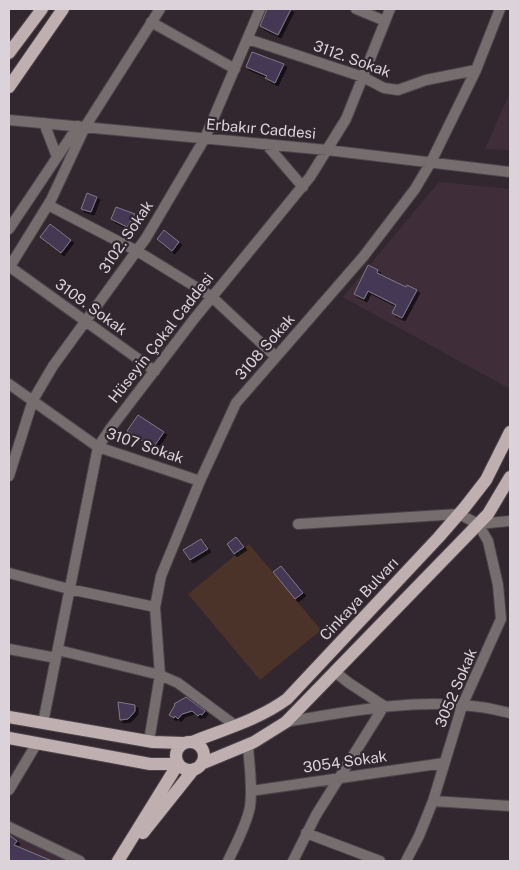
<svg xmlns="http://www.w3.org/2000/svg" width="519" height="870" font-family="'Public Sans',sans-serif">
	<style>
		.built { fill: #3f2e3a }
		.garden { fill: #4b3329 }
		.building { fill: #443954; stroke: #7f7987; filter: url(#shadow) }
		.lines { fill: none; stroke-linecap: round; stroke-linejoin: round }
		.minor-casing { stroke: #4d434a; stroke-width: 12 }
		.major-casing { stroke: #4d434a; stroke-width: 14 }
		.minor { stroke: #756d6e; stroke-width: 10 }
		.major { stroke: #c0afb1; stroke-width: 12 }
		.labels { text-anchor: middle; stroke-width: 4.5; stroke-linejoin: round; paint-order: stroke }
		.street-label { font-size: 15px; fill: #dbd3d9; stroke: #32272f }
	</style>
	<defs>
		<filter id="shadow"><feDropShadow dx="3" dy="3" stdDeviation="0" flood-color="#0009"/></filter>
	</defs>
	<rect width="100%" height="100%" fill="#32272f"/>
	<path class="built" d="M510,92V150L485,149Z
		M439,182L510,189V389L343,297Z
		M9,819L84,861H9Z"/>
	<path class="garden" d="M249,544L321,630L260,680L188,594Z"/>
	<path class="building" d="M267,9H291L278,35L260,26Z
		M252,52L284,64L275,83L265,78L267,76L246,67Z
		M87,193L97,197L91,212L81,209Z
		M116,207L135,214L127,227L111,219Z
		M50,224L71,240L61,253L40,237Z
		M164,230L179,242L172,251L157,239Z
		M368,265L378,270L377,273L406,287L407,285L417,290L402,318L392,313L396,305L368,291L364,299L354,294Z
		M138,415L164,432L153,448L127,431Z
		M236,537L244,547L234,554L227,544Z
		M201,539L208,549L190,560L183,550Z
		M281,566L303,593L295,599L273,572Z
		M186,697L205,711L202,715L200,714L198,716L192,711L182,714L178,719L175,716L174,718L169,715L175,705L174,704Z
		M118,702L135,705V711L131,716L128,719L120,720Z
		M9,835L17,841L14,845L52,861H9Z"/>
	<g class="lines">
		<defs>
			<path id="minor" d="M356,9L385,21
				M151,22L235,69
				M248,39L363,77L384,88L398,90L426,80L476,70
				M9,120L327,150L510,172
				M44,123L57,157
				M266,144L303,187
				M48,205L137,251L212,297L276,357
				M9,229L78,126
				M10,267L155,371
				M9,268L51,200L85,127L160,9
				M9,384L98,447L200,481
				M9,476L33,400L53,366L146,238L205,138L260,9
				M298,524L459,514L478,524
				M478,524L510,521
				M9,573L69,589L155,607
				M9,649L56,658
				M58,650L160,675L178,683L236,726
				M335,672L349,683L384,706
				M286,722C350,711 415,698 480,707C490,708 500,711 510,713
				M43,723L98,447L110,429L194,319L310,177L346,119L390,9
				M149,741L160,675L155,607L161,576L200,481L236,403L363,257L415,189L431,162L476,70L500,9
				M9,790L37,743
				M251,791L444,763
				M433,801L510,806
				M9,827L80,861
				M306,833L380,861
				M228,861C236,844 246,826 250,807C253,786 249,765 248,744
				M293,861L316,815L384,706
				M406,861L419,836L433,801L462,706L501,619L498,585L488,541L478,524"/>
			<path id="major" d="M9,53L42,9
				M9,87L63,9
				M9,717L153,742L183,743
				M9,738L150,764H178
				M192,742C225,729 258,720 287,699L438,538L465,507L486,480L510,432
				M176 756a14 14 0 1 1 28 0a14 14 0 1 1-28 0Z
				M201,764L254,742L286,722L488,514L510,477
				M143,833L194,769
				M118,861L178,764"/>
		</defs>
		<use href="#minor" class="minor-casing"/>
		<use href="#major" class="major-casing"/>
		<use href="#minor" class="minor"/>
		<use href="#major" class="major"/>
	</g>
	<g class="labels">
		<g class="street-label">
			<text transform="translate(352 59) rotate(20)" y="5">3112. Sokak</text>
			<text transform="translate(261 129) rotate(5)" y="5">Erbakır Caddesi</text>
			<text transform="translate(126 237) rotate(-56)" y="5">3102. Sokak</text>
			<text transform="translate(91 307) rotate(36)" y="5">3109. Sokak</text>
			<text transform="translate(161 338) rotate(-52)" y="5">Hüseyin Çokal Caddesi</text>
			<text transform="translate(265 347) rotate(-49)" y="5">3108 Sokak</text>
			<text transform="translate(145 446) rotate(19)" y="5">3107 Sokak</text>
			<text transform="translate(359 599) rotate(-47)" y="5">Cinkaya Bulvarı</text>
			<text transform="translate(456 688) rotate(-67)" y="5">3052 Sokak</text>
			<text transform="translate(345 762) rotate(-8)" y="5">3054 Sokak</text>
		</g>
	</g>
	<rect width="519" height="870" fill="none" stroke="#dbd3d9" stroke-width="20"/>
</svg>
